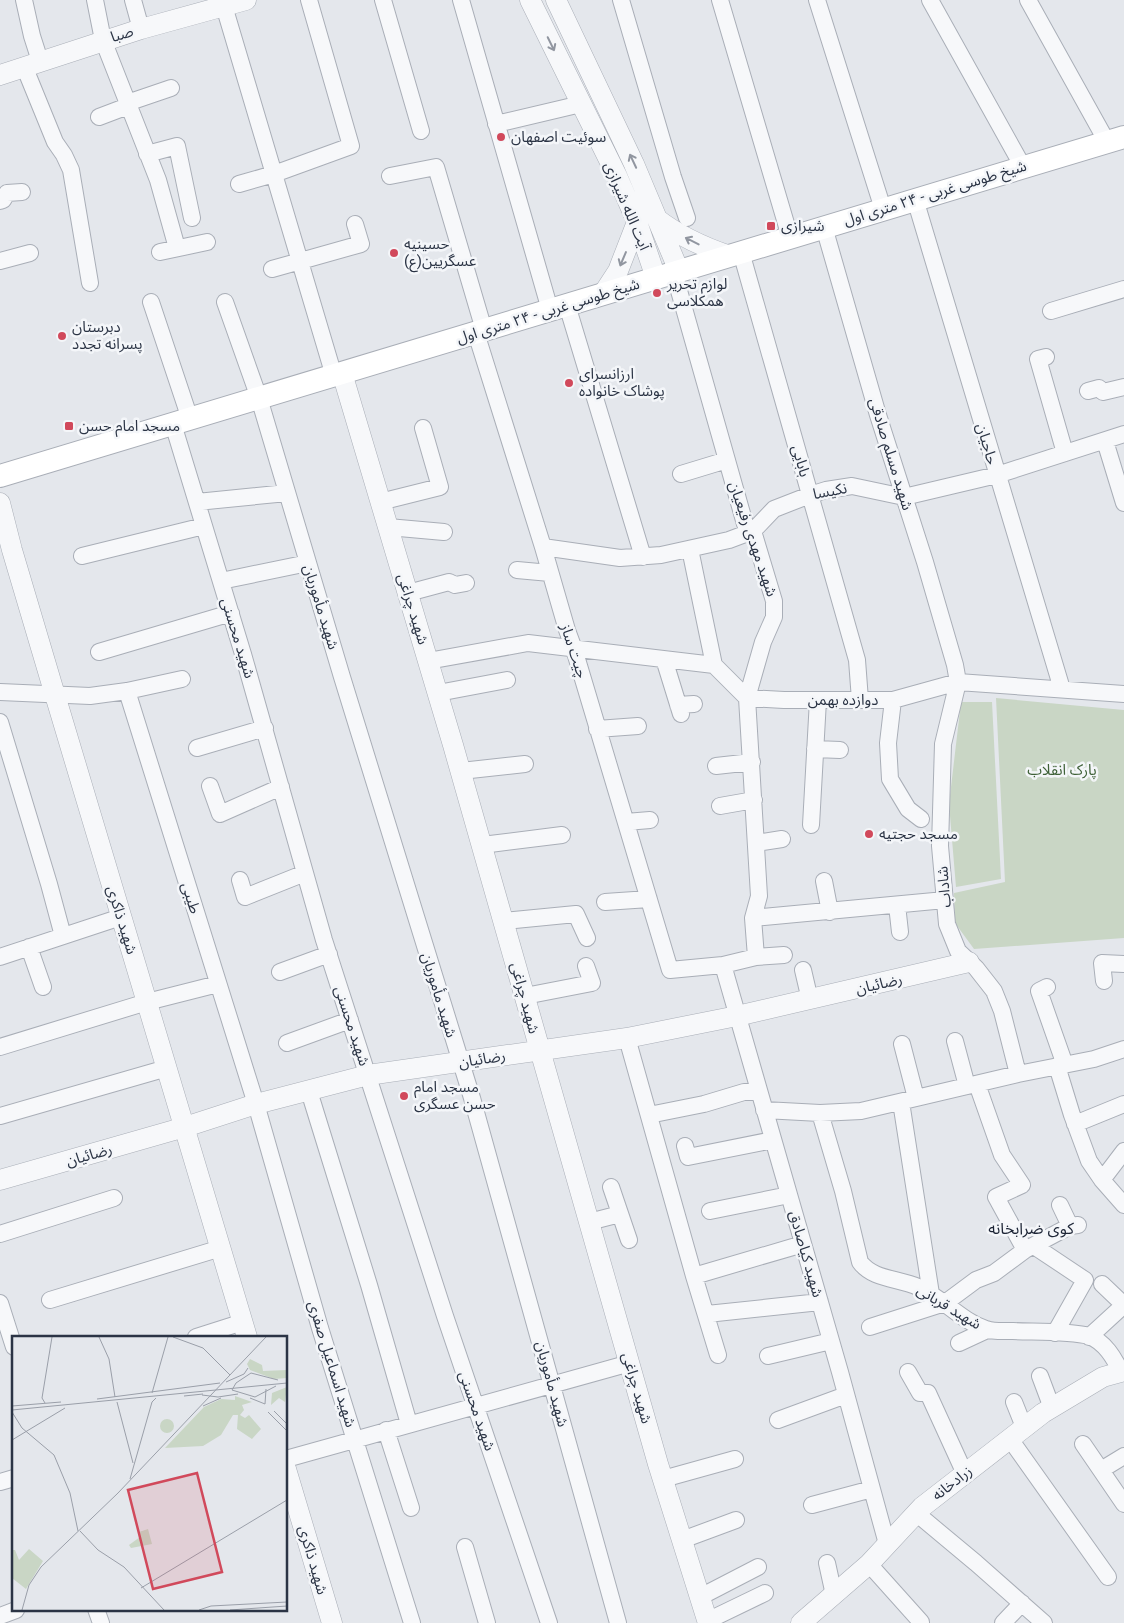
<svg xmlns="http://www.w3.org/2000/svg" width="1124" height="1623" font-family="Roboto,'Noto Sans Arabic',sans-serif">
	<style>
		.green { fill: #c9d6c5 }
		.lines { fill: none; stroke-linecap: round; stroke-linejoin: round }
		.minor-casing { stroke: #a9aeb7; stroke-width: 18 }
		.tertiary-casing { stroke: #a9aeb7; stroke-width: 21 }
		.secondary-casing { stroke: #a9aeb7; stroke-width: 24 }
		.minor { stroke: #f7f8fa; stroke-width: 16 }
		.tertiary { stroke: #f7f8fa; stroke-width: 20 }
		.secondary { stroke: #fff; stroke-width: 22 }
		.oneway { stroke: #9196a0 }
		.poi-dot { fill: #d1495b; stroke: #f4f6f9; stroke-width: 2 }
		.labels { text-anchor: middle; stroke-width: 5; stroke-linejoin: round; paint-order: stroke }
		.street-label { font-size: 15px; fill: #2b3445; stroke: #f4f6f9 }
		.poi-label { font-size: 15px; fill: #2b3445; stroke: #f4f6f9; text-anchor: start }
		.park-label { font-size: 15px; fill: #3f6138; stroke: #f4f6f9 }
		.neighbourhood-label { font-size: 16px; fill: #1d2536; stroke: #f4f6f9 }
		.inset-road { fill: none; stroke: #9a9fa9; stroke-width: 1 }
		.view { fill: #d1495b; fill-opacity: 0.15; stroke: #d1495b; stroke-width: 2.5 }
		.inset-edge { fill: none; stroke: #2b3445; stroke-width: 2.5 }
	</style>
	<rect width="100%" height="100%" fill="#e4e7ec"/>
	<path class="green" d="M996,698L1124,710V938L974,949L955,923L954,893L1005,882Z
		M961,702H992L1001,879L956,887L949,804Z"/>
	<g class="lines">
		<defs>
			<path id="minor" d="M24,0L32,36L40,61
				M95,0L103,40L158,180L177,248
				M133,0L141,29
				M383,0L421,131
				M461,0L550,310
				M621,0L673,177L687,218
				M720,0L790,237
				M817,0L883,209
				M930,0L1023,167
				M1028,0L1107,142
				M224,6L334,376
				M24,66L55,142L64,155L71,170L90,283
				M127,103L171,88
				M99,117L128,106
				M496,124L581,104
				M147,154L177,146L192,218
				M390,176L436,167L484,330
				M239,184L274,174L351,146L309,0
				M915,199L1062,689
				M0,201L3,200L7,193L22,192
				M824,227L878,415L925,562L955,665L958,682L943,744L940,846L947,924L958,951L976,968L994,991L1002,1011L1018,1074
				M160,252L207,242
				M741,252L857,660L860,700
				M0,261L30,253
				M272,269L361,244L355,224
				M674,273L745,524L753,531L774,601V617L763,642L747,698L759,896L753,918L756,957
				M151,302L190,419
				M225,302L259,398L342,677L472,1098L618,1623
				M567,305L643,557
				M1051,311L1124,289
				M476,333L543,547L567,630L574,649L670,970L723,965L756,957L784,955
				M1046,357L1038,359L1065,453
				M1088,391L1099,388L1103,392L1124,387
				M173,424L243,654L324,940L445,1316L549,1623
				M1105,441L1124,503
				M681,474L727,460
				M197,502L287,493
				M380,502L440,487L423,428
				M388,527L444,532
				M543,547L620,558L661,555L729,540L753,531L774,509L810,495L826,490L852,486L904,497L997,475L1124,434
				M690,549L714,665
				M82,556L204,526
				M517,570L550,573
				M221,581L308,563
				M408,593L449,582L455,585L466,583
				M99,652L231,613
				M664,659L681,714
				M428,661L528,643L714,665L747,698L784,700H893L958,682L1124,694
				M127,691L256,1104L320,1328L412,1623
				M0,692L90,696L127,691L182,679
				M438,693L507,680
				M893,700L888,743L890,779L908,809L921,819
				M678,705L694,704
				M0,722L49,884L63,936
				M597,729L638,726
				M197,748L265,728
				M815,749L840,750
				M716,766L752,762
				M461,771L525,764
				M210,786L220,814L281,787
				M720,806L754,800
				M626,822L650,820
				M811,825L818,700
				M757,843L782,839
				M482,845L562,835
				M240,880L245,897L305,873
				M824,881L830,912
				M605,902L649,899
				M897,905L900,932
				M753,918L945,900
				M504,921L576,914L587,938
				M29,947L43,987
				M0,957L121,917
				M723,965L840,1372L887,1544
				M803,970L810,1000
				M280,972L329,954
				M1104,981L1102,963L1124,964
				M1047,987L1039,991L1065,1065
				M525,996L592,983L586,966
				M627,1038L694,1276L718,1355
				M955,1041L967,1086
				M287,1043L350,1020
				M902,1044L916,1098
				M0,1047L147,1002L218,984
				M1057,1066L1072,1115L1089,1161L1102,1180L1124,1205
				M977,1084L1002,1155L1022,1185L996,1197L1025,1250
				M309,1091L369,1285L409,1424
				M901,1102L931,1294
				M764,1110L820,1113L861,1111L1018,1074L1094,1059L1124,1049
				M820,1113L843,1191L860,1262C873,1280 899,1278 918,1287C943,1298 961,1321 986,1329C994,1332 1004,1331 1013,1331C1032,1332 1071,1331 1089,1336C1105,1342 1114,1358 1121,1372
				M649,1115L704,1104L744,1092H759
				M0,1116L167,1068
				M1075,1124L1124,1104
				M685,1146L688,1157L773,1140
				M1102,1180L1124,1151
				M611,1187L629,1240
				M1060,1205L1070,1226
				M710,1211L789,1195
				M589,1222L620,1214
				M0,1234L114,1198
				M1034,1246L1085,1280L1055,1333
				M694,1276L803,1244
				M1102,1284L1124,1305
				M50,1300L221,1248
				M0,1303L14,1347
				M707,1314L820,1302
				M870,1327L945,1303L976,1280L994,1273L1025,1250L1070,1226L1078,1225
				M196,1337L243,1322
				M1089,1337L1124,1305
				M959,1343L987,1330
				M768,1356L831,1341
				M908,1372L920,1393H928L965,1474
				M1040,1376L1052,1408
				M1014,1402L1024,1427
				M778,1420L846,1395
				M386,1430L411,1508
				M1010,1439L1108,1577
				M1083,1444L1124,1504
				M286,1459L630,1363
				M1101,1470L1124,1456
				M663,1479L735,1459
				M0,1482L14,1478
				M812,1505L872,1489
				M916,1513L976,1563L1044,1623
				M682,1540L736,1520
				M465,1547L487,1623
				M827,1563L834,1595
				M869,1564L921,1622
				M700,1597L758,1567
				M96,1609L101,1623
				M0,1616L16,1610
				M707,1621L765,1593
				M1003,1623L1022,1603"/>
			<path id="tertiary" d="M530,0L617,176L637,222L656,278
				M556,0L634,164L679,271
				M0,75L141,29L246,0
				M657,219C679,236 703,247 730,256
				M603,294L618,271L637,222
				M342,373L453,745L658,1464L708,1623
				M0,503L12,550L55,695L247,1337
				M0,1180L185,1127L256,1104L368,1075L627,1038L737,1016L969,962
				M286,1469L332,1623
				M801,1623L869,1564L922,1507L1043,1413L1103,1377L1124,1371"/>
			<path id="secondary" d="M0,476L1124,137"/>
		</defs>
		<use href="#minor" class="minor-casing"/>
		<use href="#tertiary" class="tertiary-casing"/>
		<use href="#secondary" class="secondary-casing"/>
		<use href="#minor" class="minor"/>
		<use href="#tertiary" class="tertiary"/>
		<use href="#secondary" class="secondary"/>
	</g>
	<defs><path id="oneway-shaft" d="M-6 0H5M1.5-3L5.5 0L1.5 3" fill="none" stroke-width="1.6" stroke-linecap="round" stroke-linejoin="round" transform="scale(1.25)"/></defs>
	<g class="oneway">
		<use href="#oneway-shaft" transform="translate(551 44) rotate(64)"/>
		<use href="#oneway-shaft" transform="translate(633 161) rotate(-115)"/>
		<use href="#oneway-shaft" transform="translate(692 241) rotate(-153)"/>
		<use href="#oneway-shaft" transform="translate(623 259) rotate(113)"/>
	</g>
	<g class="poi-dot">
		<circle cx="501" cy="137" r="5"/>
		<rect x="766" y="221" width="10" height="10" rx="2.5"/>
		<circle cx="394" cy="253" r="5"/>
		<circle cx="657" cy="293" r="5"/>
		<circle cx="62" cy="336" r="5"/>
		<circle cx="569" cy="383" r="5"/>
		<rect x="64" y="421" width="10" height="10" rx="2.5"/>
		<circle cx="869" cy="834" r="5"/>
		<circle cx="404" cy="1096" r="5"/>
	</g>
	<g class="labels">
		<g class="street-label">
			<text transform="translate(122 34) rotate(-18)" y="5">صبا</text>
			<text transform="translate(935 193) rotate(-17)" y="5">شیخ طوسی غربی - ۲۴ متری اول</text>
			<text transform="translate(627 206) rotate(67)" y="5">آیت الله شیرازی</text>
			<text transform="translate(548 311) rotate(-17)" y="5">شیخ طوسی غربی - ۲۴ متری اول</text>
			<text transform="translate(987 444) rotate(74)" y="5">حاجیان</text>
			<text transform="translate(891 454) rotate(73)" y="5">شهید مسلم صادقی</text>
			<text transform="translate(801 461) rotate(74)" y="5">بابایی</text>
			<text transform="translate(830 491) rotate(-11)" y="5">نکیسا</text>
			<text transform="translate(753 539) rotate(71)" y="5">شهید مهدی رفیعیان</text>
			<text transform="translate(321 607) rotate(73)" y="5">شهید مأموریان</text>
			<text transform="translate(413 609) rotate(73)" y="5">شهید چراغی</text>
			<text transform="translate(238 638) rotate(73)" y="5">شهید محسنی</text>
			<text transform="translate(574 651) rotate(72)" y="5">چیت ساز</text>
			<text x="843" y="705">دوازده بهمن</text>
			<text transform="translate(944 887) rotate(-95)" y="5">شاداب</text>
			<text transform="translate(191 898) rotate(73)" y="5">طیبی</text>
			<text transform="translate(122 920) rotate(73)" y="5">شهید ذاکری</text>
			<text transform="translate(879 984) rotate(-13)" y="5">رضائیان</text>
			<text transform="translate(439 995) rotate(73)" y="5">شهید مأموریان</text>
			<text transform="translate(525 998) rotate(75)" y="5">شهید چراغی</text>
			<text transform="translate(352 1026) rotate(72)" y="5">شهید محسنی</text>
			<text transform="translate(482 1059) rotate(-9)" y="5">رضائیان</text>
			<text transform="translate(89 1155) rotate(-16)" y="5">رضائیان</text>
			<text transform="translate(806 1254) rotate(74)" y="5">شهید کیاصادق</text>
			<text transform="translate(949 1307) rotate(31)" y="5">شهید قربانی</text>
			<text transform="translate(332 1364) rotate(73)" y="5">شهید اسماعیل صفری</text>
			<text transform="translate(552 1384) rotate(75)" y="5">شهید مأموریان</text>
			<text transform="translate(637 1388) rotate(74)" y="5">شهید چراغی</text>
			<text transform="translate(477 1411) rotate(71)" y="5">شهید محسنی</text>
			<text transform="translate(952 1483) rotate(-38)" y="5">زرادخانه</text>
			<text transform="translate(313 1560) rotate(74)" y="5">شهید ذاکری</text>
		</g>
		<g class="poi-label">
			<text x="511" y="142">سوئیت اصفهان</text>
			<text x="781" y="231">شیرازی</text>
			<text x="404" y="249">حسینیه<tspan x="404" dy="17">عسگریین(ع)</tspan></text>
			<text x="667" y="289">لوازم تحریر<tspan x="667" dy="17">همکلاسی</tspan></text>
			<text x="72" y="332">دبرستان<tspan x="72" dy="17">پسرانه تجدد</tspan></text>
			<text x="579" y="379">ارزانسرای<tspan x="579" dy="17">پوشاک خانواده</tspan></text>
			<text x="79" y="431">مسجد امام حسن</text>
			<text x="879" y="839">مسجد حجتیه</text>
			<text x="414" y="1092">مسجد امام<tspan x="414" dy="17">حسن عسگری</tspan></text>
		</g>
		<g class="park-label">
			<text x="1062" y="775">پارک انقلاب</text>
		</g>
		<g class="neighbourhood-label">
			<text x="1031" y="1234">کوی ضرابخانه</text>
		</g>
	</g>
	<g transform="translate(12 1336)">
		<rect width="275" height="275" fill="#e4e7ec"/>
		<path d="M238,23L250,29L251,35L275,34V42L262,43L238,34L235,28ZM275,51L273,66L267,62L259,69L260,57ZM223,60L240,66L230,69L232,74L228,79L233,82L237,79L249,93L240,103L225,93L226,79H221L209,99L191,110L153,112L192,71L209,63L223,64ZM148 90a7 7 0 1 1 14 0a7 7 0 1 1-14 0ZM136,193L140,208L119,212L117,209L128,201L127,196ZM17,213L31,225L14,253L0,242V214H3L7,224Z" fill="#c9d6c5"/>
		<path class="inset-road" d="M87,1L97,23L103,61M161,1L191,12L218,39M214,46L232,38L236,32M264,50L243,61L220,54L224,47L239,37L266,44M140,57L156,1M190,59L206,61L226,58M172,60L191,58M238,62L253,68L254,53M85,63L208,47M105,66L121,127M33,67L30,62L40,1M0,70L49,66M191,70L209,62M0,74L275,47M262,75L275,88M0,76L10,92L42,119L58,157L66,195M256,76L275,95M0,104L53,72M118,143L140,66L144,62M68,195L86,214L112,231L152,274M129,252L275,164M10,274L17,249L29,231L106,157L254,1M187,274L199,270L275,266M218,274L275,270"/>
		<path class="view" d="M185,137L210,236L141,253L116,154Z"/>
		<rect width="275" height="275" class="inset-edge"/>
	</g>
</svg>
